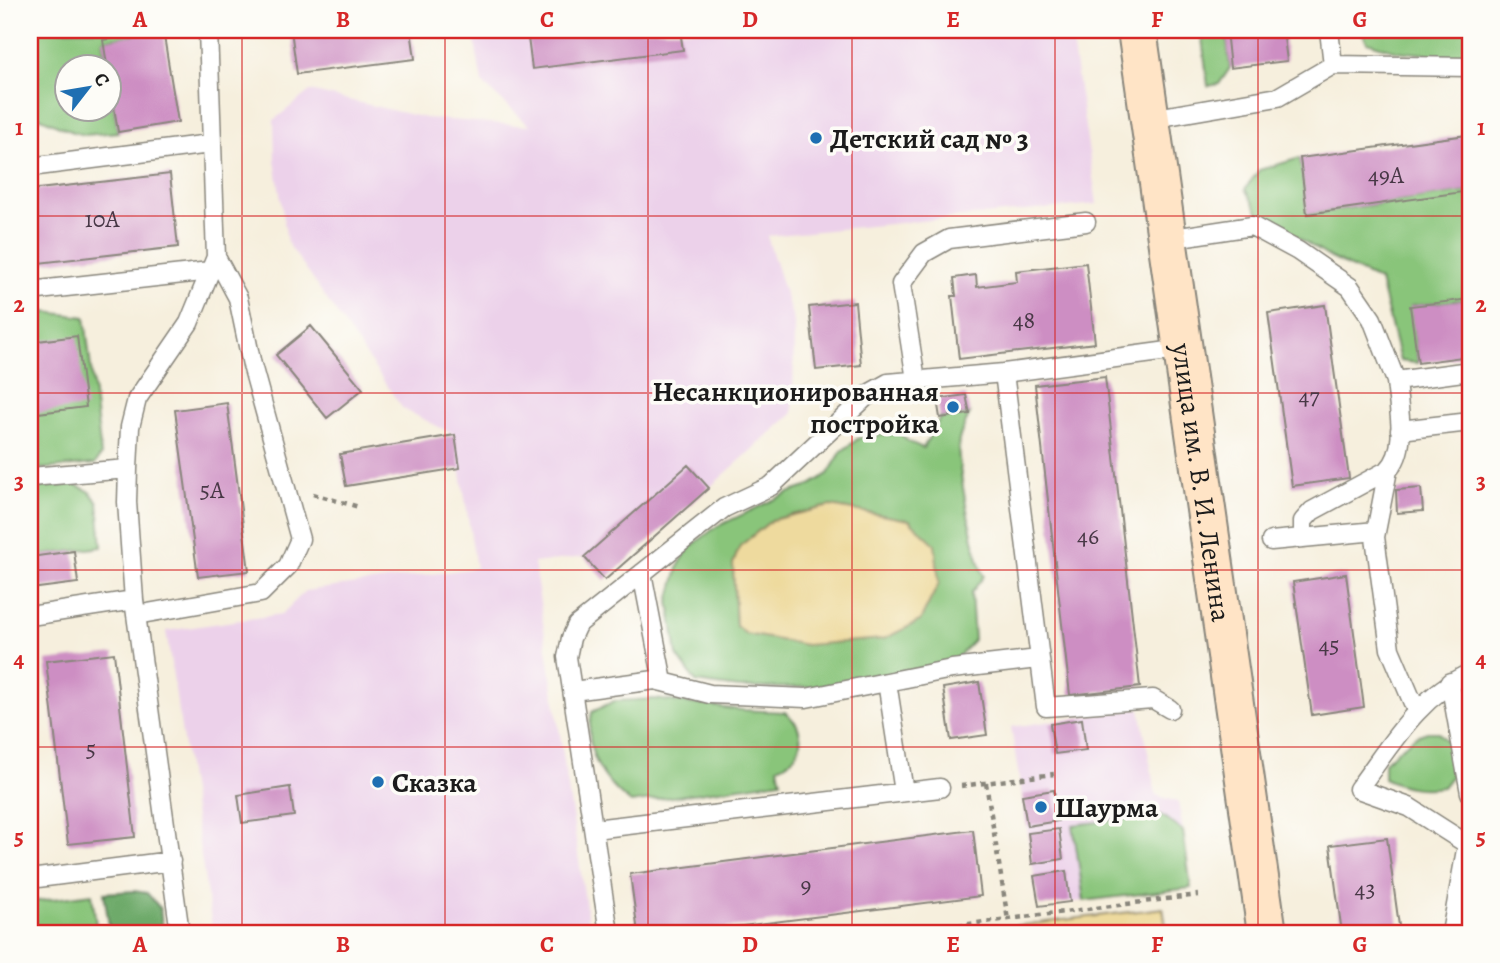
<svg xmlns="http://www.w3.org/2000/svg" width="1500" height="963" font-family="Alegreya,serif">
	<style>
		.built { fill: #ecd1ea }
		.green { fill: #89c57a; stroke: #52704b; stroke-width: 2; fill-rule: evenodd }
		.forest { fill: #6eaa6a; stroke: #456343; stroke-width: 2 }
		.sand { fill: #eeda9e; stroke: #857b5d; stroke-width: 2 }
		.building { fill: #cd8ec3 }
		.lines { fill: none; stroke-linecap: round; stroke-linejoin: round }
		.service-casing { stroke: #89867c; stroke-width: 21 }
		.secondary-casing { stroke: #89867c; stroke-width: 42 }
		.path { stroke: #89867c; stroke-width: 4.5; stroke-dasharray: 5 5; stroke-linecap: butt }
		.service { stroke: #fff; stroke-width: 18 }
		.secondary { stroke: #ffe4c6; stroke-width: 38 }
		.grid { fill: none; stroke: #d62828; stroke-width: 2; stroke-opacity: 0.55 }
		.poi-dot { fill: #1f6fb2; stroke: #fdfcf7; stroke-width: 2.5 }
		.labels { text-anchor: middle; stroke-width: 7; stroke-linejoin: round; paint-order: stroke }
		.number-label { font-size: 24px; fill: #483846 }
		.poi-label { font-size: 28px; font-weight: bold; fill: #1c1c1c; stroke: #fdfcf7; text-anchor: start }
		.street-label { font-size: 28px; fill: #1c1c1c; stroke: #fdfcf7 }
		.neatline { fill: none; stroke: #d62828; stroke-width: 2.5 }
		.grid-label { font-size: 23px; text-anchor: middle; font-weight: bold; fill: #d62828 }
	</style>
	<rect width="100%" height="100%" fill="#fdfcf7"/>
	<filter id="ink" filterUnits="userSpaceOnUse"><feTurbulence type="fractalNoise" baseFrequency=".0143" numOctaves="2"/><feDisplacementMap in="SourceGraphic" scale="14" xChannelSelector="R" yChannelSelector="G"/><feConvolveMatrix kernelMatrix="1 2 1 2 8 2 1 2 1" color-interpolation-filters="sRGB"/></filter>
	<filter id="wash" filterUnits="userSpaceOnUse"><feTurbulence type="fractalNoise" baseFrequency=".00686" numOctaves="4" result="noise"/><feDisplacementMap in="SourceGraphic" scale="28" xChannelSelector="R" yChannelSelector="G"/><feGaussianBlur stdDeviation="1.57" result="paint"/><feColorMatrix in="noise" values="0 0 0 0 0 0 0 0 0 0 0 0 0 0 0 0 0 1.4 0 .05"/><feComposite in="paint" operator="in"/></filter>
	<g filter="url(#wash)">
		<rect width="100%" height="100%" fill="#f6efdd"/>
		<path class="built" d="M473,30H1070L1097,204L767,236L794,322L793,413L709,488L688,465L584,557L534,563L590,933H213L166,631L282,614L305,591L476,568L455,435L403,409L287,242L275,160L274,120L310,91L425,118L530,126L482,83Z
			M1140,709L1156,795L1178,802L1183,831L1161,815L1073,825L1084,901L1039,906L1011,727Z"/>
		<path class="green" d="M30,30H165L103,40L107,66H66V108H108L109,75L118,132L85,135L73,132L30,113Z
			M1201,30H1226L1230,68L1219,84L1208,86Z
			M1361,30H1470V59L1396,51L1367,42Z
			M1300,158L1308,214L1470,191V299L1411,306L1418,363L1400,361L1380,281L1331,258L1259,213L1245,189L1259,170Z
			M46,312L85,317L101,455L95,464L30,470V313Z
			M970,414C966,422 961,431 959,440C955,456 975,559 984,576L971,593L974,640L952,663L817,687L739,688L696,682L677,655L669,601L679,565L689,548L716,527L788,493L807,487L828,474L842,451L859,438L899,433L909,442L923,448L940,418ZM830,506L909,520L736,626L733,564L740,546L772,520Z
			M74,484L89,491L98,502L102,547L30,557V488Z
			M655,699L742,710L785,712C789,716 795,721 797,725C806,745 796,760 778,767L781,781L631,803C601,780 583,750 592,712L614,701Z
			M1427,732H1438L1453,747L1458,762L1453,774L1443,787C1420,790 1404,788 1384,778V762L1414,737Z
			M1161,815L1183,831L1191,888L1084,901L1073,825Z
			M92,894L97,933H30V902Z"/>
		<path class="forest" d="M134,891L147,893L160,908L163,933H110L104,893Z"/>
		<path class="sand" d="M830,506L909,520L935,544L939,583L920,621L884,639L806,645L746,634L736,626L733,564L740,546L772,520Z
			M1163,908L1167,933H956Z"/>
		<g id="blocks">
			<path class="building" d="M163,30L178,122L118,132L103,40Z
				M291,30H411L415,59L297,74Z
				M527,30H680L683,50L532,69Z
				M794,30H821V32L794,34Z
				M1226,30H1283L1287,61L1230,68Z
				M1467,135L1470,159V191L1307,214L1300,158Z
				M170,174L178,247L30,264V190Z
				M1086,263L1095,343L959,359L952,296H956L954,278L976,275L977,287L1017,282L1016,271Z
				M1470,299V356L1418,363L1410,306Z
				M855,302L861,365L816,370L809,307Z
				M1325,305L1349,478L1292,486L1268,313Z
				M311,326L363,389L327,418L276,355Z
				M77,336L86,407L30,414V342Z
				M1105,377L1140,687L1070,695L1035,385Z
				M966,395L970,414L940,418L937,399Z
				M227,403L249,571L198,577L175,410Z
				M455,435L460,468L346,486L340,454Z
				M688,465L709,488L605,580L584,557Z
				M1421,488L1423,511L1397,513L1396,490Z
				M74,551L78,583L30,589V557Z
				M1346,574L1364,707L1312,715L1293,582Z
				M114,653L135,837L68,844L46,661Z
				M979,682L987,735L951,740L943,688Z
				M1082,719L1086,750L1055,754L1050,724Z
				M290,787L294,816L242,823L238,795Z
				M1054,790L1058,821L1027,826L1022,795Z
				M1059,829L1063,859L1032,864L1028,833Z
				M973,830L981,896L687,933H638L630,874Z
				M1387,838L1400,933H1342L1330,845Z
				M1066,871L1070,902L1039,906L1034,876Z"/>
		</g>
	</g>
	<g filter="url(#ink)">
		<use href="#blocks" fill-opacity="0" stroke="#89867c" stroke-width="2"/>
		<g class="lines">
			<defs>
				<path id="service" d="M1329,30L1333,65
					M1150,119L1278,97L1333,65L1470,67
					M30,167L210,144
					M1167,239L1252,226L1298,251L1350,287L1372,319L1396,381
					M30,291L210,271
					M1004,373L1046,707L1153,699L1170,709
					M916,380L901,284L924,253L949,239L1086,222
					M1400,430L1470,422
					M1388,470L1375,537L1390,649L1416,710
					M30,477L128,469
					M1303,538V521L1312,511L1388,470C1409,449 1398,408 1396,381L1470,371
					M1271,541L1376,531
					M642,573L663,682
					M136,615L261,593L288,566L300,539L252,365L238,298L216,257
					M30,616L134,600
					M1470,673C1418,696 1391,745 1358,789L1409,807L1470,846
					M887,682L904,792
					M1450,682L1470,793
					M573,691L655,680L710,694L806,698L952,669L1038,659
					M594,829L940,788
					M30,879L171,861
					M180,933L134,600L127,502L128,469L130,427L137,399L189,323L216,257L208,30
					M609,933L567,657L571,638L577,625L724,508L771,486L870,393L888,383L1004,373L1183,349
					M1451,933L1467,844"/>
				<g id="secondary">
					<path id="s1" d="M1137,30L1267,933"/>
				</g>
			</defs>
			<use href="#service" class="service-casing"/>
			<use href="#secondary" class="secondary-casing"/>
			<path class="path" d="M313,494L359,507
				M986,783L1008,920
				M961,786L1054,774
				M898,933L1198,895"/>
			<use href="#service" class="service"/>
			<use href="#secondary" class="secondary"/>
		</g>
	</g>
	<path class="grid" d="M242,30V933M445,30V933M648,30V933M852,30V933M1055,30V933M1258,30V933M30,216H1470M30,393H1470M30,570H1470M30,747H1470"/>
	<g class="poi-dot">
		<circle cx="816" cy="138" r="7"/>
		<circle cx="953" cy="407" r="7"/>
		<circle cx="378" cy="782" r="7"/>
		<circle cx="1041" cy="807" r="7"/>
	</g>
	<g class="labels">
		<g class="number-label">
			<text x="1386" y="183">49А</text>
			<text x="102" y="227">10А</text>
			<text x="1024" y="328">48</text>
			<text x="1309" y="404">47</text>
			<text x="212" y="498">5А</text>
			<text x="1088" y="544">46</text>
			<text x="1329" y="653">45</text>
			<text x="91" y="757">5</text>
			<text x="806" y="893">9</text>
			<text x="1365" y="897">43</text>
		</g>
		<g class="poi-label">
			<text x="830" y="148">Детский сад № 3</text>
			<text x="939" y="401" text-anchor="end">Несанкционированная<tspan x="939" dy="32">постройка</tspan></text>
			<text x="392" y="792">Сказка</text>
			<text x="1055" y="817">Шаурма</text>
		</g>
		<g class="street-label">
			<text dy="10" stroke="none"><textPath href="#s1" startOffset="457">улица им. В. И. Ленина</textPath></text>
		</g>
	</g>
	<rect width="1500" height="963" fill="none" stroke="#fdfcf7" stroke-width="77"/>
	<g transform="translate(88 88) rotate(59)"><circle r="33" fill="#fdfcf7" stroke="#a3a29f" stroke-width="2"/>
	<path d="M0-5L12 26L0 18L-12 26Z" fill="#1f6fb2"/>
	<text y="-10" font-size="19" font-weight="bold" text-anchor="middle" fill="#1c1c1c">С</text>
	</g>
	<rect x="38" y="38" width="1424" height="887" class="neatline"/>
	<g class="grid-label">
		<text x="140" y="27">A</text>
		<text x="343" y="27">B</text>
		<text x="547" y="27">C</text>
		<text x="750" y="27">D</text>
		<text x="953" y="27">E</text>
		<text x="1157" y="27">F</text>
		<text x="1360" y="27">G</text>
		<text x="19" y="135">1</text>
		<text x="1481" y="135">1</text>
		<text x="19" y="312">2</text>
		<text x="1481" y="312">2</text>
		<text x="19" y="489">3</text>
		<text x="1481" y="489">3</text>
		<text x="19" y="667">4</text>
		<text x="1481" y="667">4</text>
		<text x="19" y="844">5</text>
		<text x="1481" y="844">5</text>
		<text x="140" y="952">A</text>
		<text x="343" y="952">B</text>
		<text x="547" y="952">C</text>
		<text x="750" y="952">D</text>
		<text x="953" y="952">E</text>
		<text x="1157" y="952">F</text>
		<text x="1360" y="952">G</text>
	</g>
</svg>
